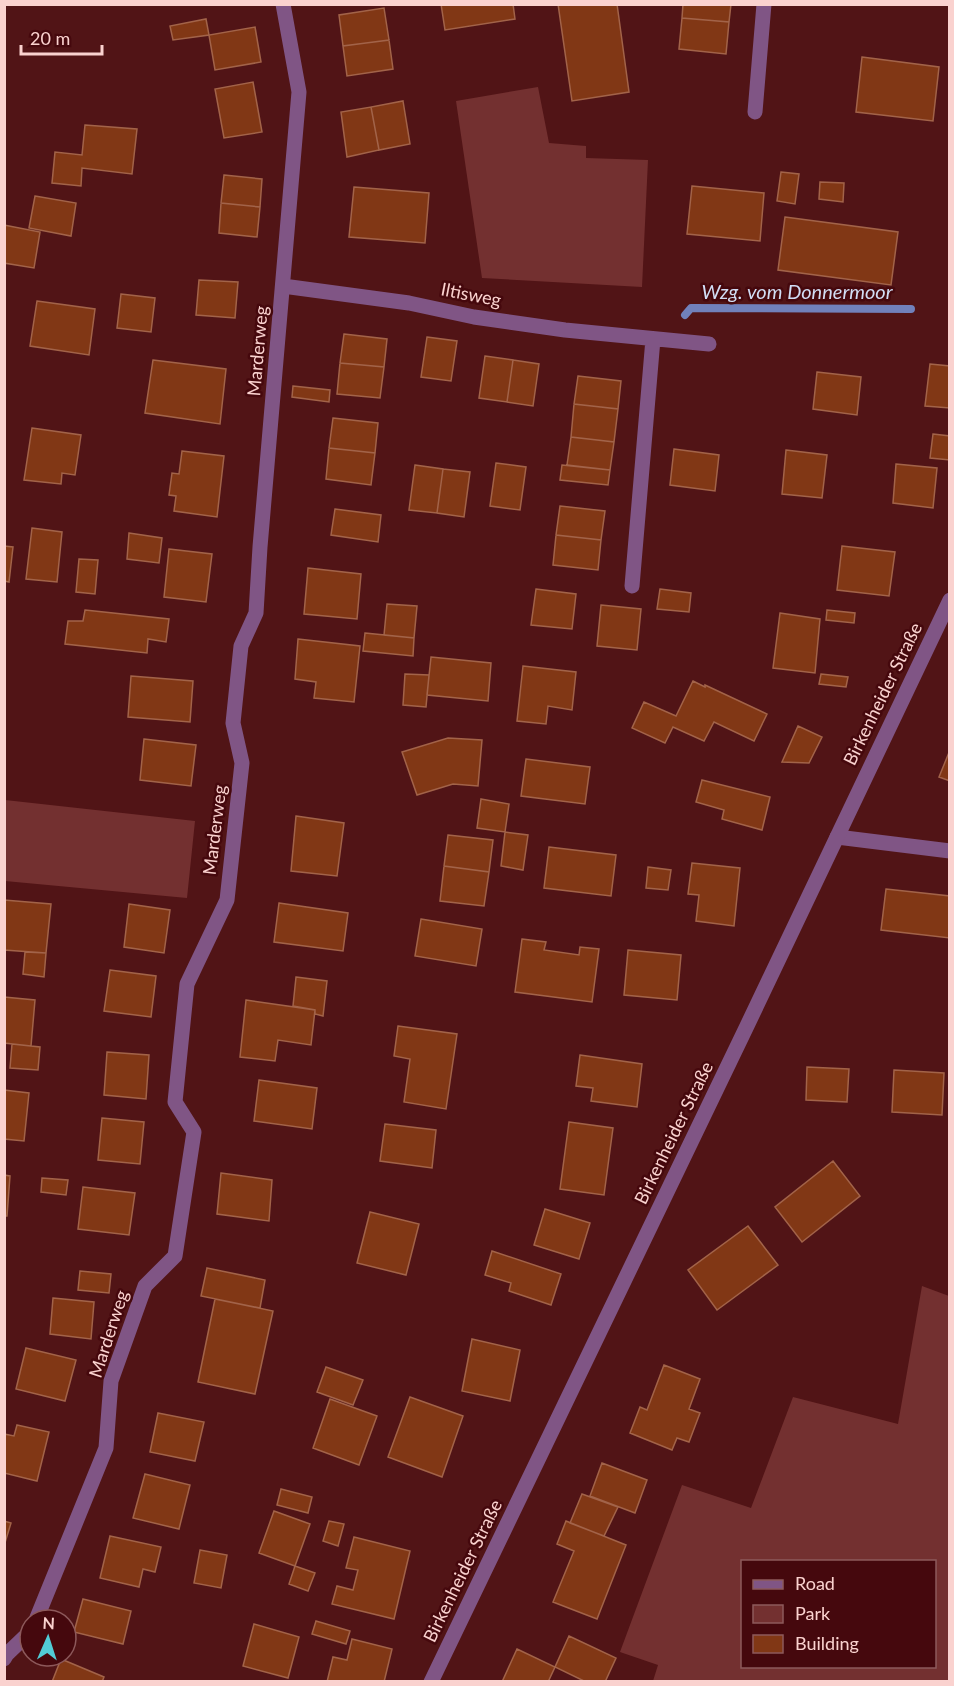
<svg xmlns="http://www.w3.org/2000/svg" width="954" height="1686" font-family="Lato,sans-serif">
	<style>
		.green { fill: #733030; fill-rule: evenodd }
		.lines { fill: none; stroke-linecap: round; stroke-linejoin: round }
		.stream { stroke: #7181bb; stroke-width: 8 }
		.building { fill: #813715; stroke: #a26349; stroke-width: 1.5 }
		.minor { stroke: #805585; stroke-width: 15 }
		.tertiary { stroke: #805585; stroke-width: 15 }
		.labels { text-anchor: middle; stroke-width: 5; stroke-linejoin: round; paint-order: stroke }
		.street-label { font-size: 18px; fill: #fad2cf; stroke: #45080d }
		.water-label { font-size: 20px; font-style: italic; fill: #d1ddf4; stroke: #45080d }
	</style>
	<rect width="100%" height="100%" fill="#511416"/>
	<path class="green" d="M538,87L549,143L586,146V158L648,160L642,287L482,278L456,101Z
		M5,800L195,821L187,898L5,881Z
		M922,1286L949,1296V1681H653L658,1665L620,1652L682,1485L751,1508L793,1397L898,1424ZM742,1562H934V1666H742Z"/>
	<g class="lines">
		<path class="stream" d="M685,315L691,308L911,309"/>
	</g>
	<path class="building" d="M441,4H513L515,19L445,30Z
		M558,4H617L629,92L572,101Z
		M683,4H731L729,22L682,18Z
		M384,8L389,40L343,46L339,15Z
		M682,18L729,22L726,54L679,49Z
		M206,19L209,35L173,40L170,26Z
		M255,27L261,62L215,70L209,35Z
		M389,40L393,69L347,76L343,46Z
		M862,57L939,67L933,121L856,112Z
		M253,82L262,132L224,138L215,89Z
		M403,101L410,144L379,150L371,107Z
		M371,107L379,150L347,157L341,112Z
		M85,125L137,129L132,174L82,168L81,186L52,183L55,152L82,155Z
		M781,172L799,174L795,204L777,201Z
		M224,175L262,179L260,207L221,203Z
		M820,182L844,183L843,202L819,199Z
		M692,186L764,193L760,241L687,234Z
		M354,187L429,193L425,243L349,237Z
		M35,196L76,203L71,236L29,228Z
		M221,203L260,207L257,237L219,233Z
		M785,217L898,232L891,285L778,270Z
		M4,225L40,232L34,268L4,263Z
		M199,280L238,282L235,318L196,315Z
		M121,294L155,298L151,332L117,328Z
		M37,301L95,309L89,355L30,346Z
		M344,334L387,339L384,367L340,363Z
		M427,337L457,341L451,381L421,377Z
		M485,356L513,360L507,402L479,398Z
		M153,360L226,369L220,424L145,413Z
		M513,360L539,364L533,406L507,402Z
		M340,363L384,367L380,398L337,394Z
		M930,364L950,366V408L925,406Z
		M817,372L861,377L857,415L813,409Z
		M578,376L621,381L618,409L574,404Z
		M293,386L330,390L329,402L292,397Z
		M574,404L618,409L614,442L571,437Z
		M333,418L378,423L375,453L329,448Z
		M32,428L81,435L75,475L62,473L61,484L24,480Z
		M933,434L950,436V460L930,458Z
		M571,437L614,442L610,470L567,465Z
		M329,448L375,453L371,485L326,479Z
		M674,449L719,455L715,491L670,485Z
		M786,450L827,455L822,498L782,494Z
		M182,451L224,456L217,517L174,511L176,496L169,495L172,473L179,474Z
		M496,463L526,467L520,510L490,506Z
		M896,464L937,468L933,508L893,503Z
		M415,465L443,469L437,513L409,510Z
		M562,465L610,470L608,485L560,480Z
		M443,469L470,472L464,517L437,513Z
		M560,506L605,511L601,540L556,535Z
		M335,509L381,515L378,542L331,535Z
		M32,528L62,532L57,582L26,579Z
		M129,533L162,538L159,563L127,559Z
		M556,535L601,540L598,570L553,565Z
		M4,546L13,547L9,582L4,581Z
		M842,546L895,552L889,596L837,590Z
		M169,549L212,554L206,602L164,597Z
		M79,559L98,560L95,594L76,592Z
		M308,568L361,574L357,619L304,614Z
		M536,589L576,594L572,629L531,625Z
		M660,589L691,593L689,612L657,609Z
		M387,604L417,606L414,638L384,635Z
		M601,605L641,609L637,650L597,646Z
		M85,610L169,619L166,642L148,639L147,653L65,644L68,621H83Z
		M827,610L855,613L854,623L826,620Z
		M780,613L820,619L815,673L773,668Z
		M365,633L414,638L413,656L363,651Z
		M298,639L360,646L354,702L314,698L316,682L295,679Z
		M431,657L491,663L488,701L427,695Z
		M523,666L576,672L572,710L548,706L546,724L517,721Z
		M405,674L429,675L426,707L403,705Z
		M821,674L848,677L846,687L819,684Z
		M131,676L193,681L190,722L128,717Z
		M693,681L705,687V685L767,714L754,741L714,722L704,741L673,727L665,743L632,728L644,702L676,716Z
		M798,726L822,737L809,763L782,762Z
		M448,738L482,740L478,786L453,784L417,795L402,752Z
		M144,739L196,745L191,786L140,780Z
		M950,750V781L939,777Z
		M526,759L590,767L585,804L521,796Z
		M702,780L770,797L762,830L722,819L724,810L696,802Z
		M481,799L509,804L505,832L477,828Z
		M296,816L344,823L337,876L291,871Z
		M505,832L528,835L523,870L501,866Z
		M448,835L493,840L489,872L444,866Z
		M549,847L616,855L611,896L544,888Z
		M692,863L740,868L734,926L696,921L699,895L688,894Z
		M444,866L489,872L484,906L440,901Z
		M648,867L671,870L668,890L646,888Z
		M886,889L950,896V938L881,930Z
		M4,900L51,904L46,953L4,950Z
		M279,903L348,913L343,951L274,942Z
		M129,904L170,910L164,953L124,947Z
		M421,919L482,929L476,966L415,956Z
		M522,939L546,942L544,950L579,955L580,947L599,949L592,1002L515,992Z
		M628,950L681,955L677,1000L624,995Z
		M25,952L46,953L44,977L23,974Z
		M110,970L156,976L151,1017L104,1011Z
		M296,977L327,981L323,1016L315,1014V1010L293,1006Z
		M4,997L35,1000L31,1046L4,1043Z
		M246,1000L315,1010L311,1045L278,1040L275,1061L240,1057Z
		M398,1026L457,1034L446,1109L404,1102L410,1059L394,1056Z
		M12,1044L40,1047L38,1070L10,1068Z
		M107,1052L149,1055L146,1099L104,1095Z
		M580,1055L642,1064L637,1107L591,1101L593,1088L576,1086Z
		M807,1067L849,1069L847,1102L806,1100Z
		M894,1070L944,1073L942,1115L892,1112Z
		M259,1080L317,1088L312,1129L254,1121Z
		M4,1090L29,1093L24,1141L4,1139Z
		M102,1118L144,1122L140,1164L98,1160Z
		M569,1122L613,1128L604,1195L560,1189Z
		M385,1124L436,1130L432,1168L380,1161Z
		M833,1161L860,1196L802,1242L775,1207Z
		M221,1173L272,1180L269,1221L217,1214Z
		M4,1175L10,1176L7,1216H4Z
		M42,1178L68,1180L66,1195L41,1192Z
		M83,1187L135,1193L129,1235L78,1229Z
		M545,1209L590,1223L579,1259L534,1245Z
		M370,1212L419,1224L406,1275L357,1263Z
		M748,1226L778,1265L717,1310L688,1270Z
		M492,1251L561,1274L551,1305L509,1291L511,1283L485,1275Z
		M207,1268L265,1280L260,1308L201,1296Z
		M80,1271L111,1274L109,1293L78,1290Z
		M53,1298L94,1302L91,1339L50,1334Z
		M215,1299L273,1311L255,1394L198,1382Z
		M472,1339L520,1350L510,1401L462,1391Z
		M26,1348L76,1360L65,1401L16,1389Z
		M664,1365L700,1379L689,1409L700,1413L689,1442L677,1438L672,1450L630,1433L640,1407L647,1410Z
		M326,1367L363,1380L353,1405L317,1392Z
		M410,1397L463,1416L442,1477L388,1457Z
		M330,1399L377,1416L359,1465L313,1448Z
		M158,1413L204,1422L195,1461L150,1452Z
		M17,1425L49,1432L37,1481L4,1473V1434L14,1436Z
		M602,1463L647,1480L635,1513L590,1496Z
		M145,1474L190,1485L179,1529L133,1518Z
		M281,1489L312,1497L308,1513L277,1505Z
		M582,1494L618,1507L604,1536L570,1523Z
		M274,1511L310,1524L295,1566L259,1553Z
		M4,1521L11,1523L4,1546Z
		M329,1521L344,1524L338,1546L323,1541Z
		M566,1521L626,1545L597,1619L553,1602L574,1551L557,1544Z
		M110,1536L161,1547L155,1572L143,1569L139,1587L100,1578Z
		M354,1537L410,1551L394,1619L332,1604L337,1586L353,1590L358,1570L346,1568Z
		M200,1550L227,1555L221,1588L194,1583Z
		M295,1566L315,1573L308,1591L289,1584Z
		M83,1599L131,1611L123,1644L74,1632Z
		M316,1621L350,1631L346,1644L312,1634Z
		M254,1624L299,1637L288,1678L243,1666Z
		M569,1636L616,1658L605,1682H586L555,1667Z
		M352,1639L392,1649L384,1682H327L333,1657L347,1660Z
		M517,1649L555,1667L548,1682H502Z
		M61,1659L104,1677L102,1682H52Z"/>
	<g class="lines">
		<path class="minor" d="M755,112L764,4
			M283,286L409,303L474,317L565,330L709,344
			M632,586L653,339
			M837,837L950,851
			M36,1620L106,1448L111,1381L145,1286L175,1256L194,1132L175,1102L187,984L227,900L242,763L233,723L241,646L256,613L260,547L299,92L283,4
			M4,1659L7,1654L30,1632"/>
		<path class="tertiary" d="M431,1682L746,1028L950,600"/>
	</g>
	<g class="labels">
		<g class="street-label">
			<text transform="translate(471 295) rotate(11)" y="6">Iltisweg</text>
			<text transform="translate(258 351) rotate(-85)" y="6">Marderweg</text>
			<text transform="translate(883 694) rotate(-64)" y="6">Birkenheider Straße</text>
			<text transform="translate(215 830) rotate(-83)" y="6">Marderweg</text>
			<text transform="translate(674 1133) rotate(-64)" y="6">Birkenheider Straße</text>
			<text transform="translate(109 1334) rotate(-72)" y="6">Marderweg</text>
			<text transform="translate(463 1571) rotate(-64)" y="6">Birkenheider Straße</text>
		</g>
		<g class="water-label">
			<text x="797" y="299">Wzg. vom Donnermoor</text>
		</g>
	</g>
	<rect width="954" height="1686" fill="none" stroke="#fad2cf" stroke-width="12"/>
	<rect x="741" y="1560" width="195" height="108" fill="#45080d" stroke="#8d595b" stroke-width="1.5"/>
	<rect x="753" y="1580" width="30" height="9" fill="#805585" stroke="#8d595b" stroke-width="1.5"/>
	<text x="795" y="1590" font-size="18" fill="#fad2cf">Road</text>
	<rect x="753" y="1605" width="30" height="18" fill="#733030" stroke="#8d595b" stroke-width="1.5"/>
	<text x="795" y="1620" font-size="18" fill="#fad2cf">Park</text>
	<rect x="753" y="1635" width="30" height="18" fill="#813715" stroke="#8d595b" stroke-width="1.5"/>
	<text x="795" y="1650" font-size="18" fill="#fad2cf">Building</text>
	<g transform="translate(48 1638) rotate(3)"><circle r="28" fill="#45080d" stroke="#8d595b" stroke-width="1.5"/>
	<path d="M0-4.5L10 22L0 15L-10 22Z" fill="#52ccd6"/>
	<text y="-9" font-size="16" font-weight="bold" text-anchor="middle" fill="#fad2cf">N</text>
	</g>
	<path d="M21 45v9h81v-9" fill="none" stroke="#fad2cf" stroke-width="3"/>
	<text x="30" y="45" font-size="18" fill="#fad2cf" stroke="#45080d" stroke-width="4.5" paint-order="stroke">20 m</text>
</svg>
